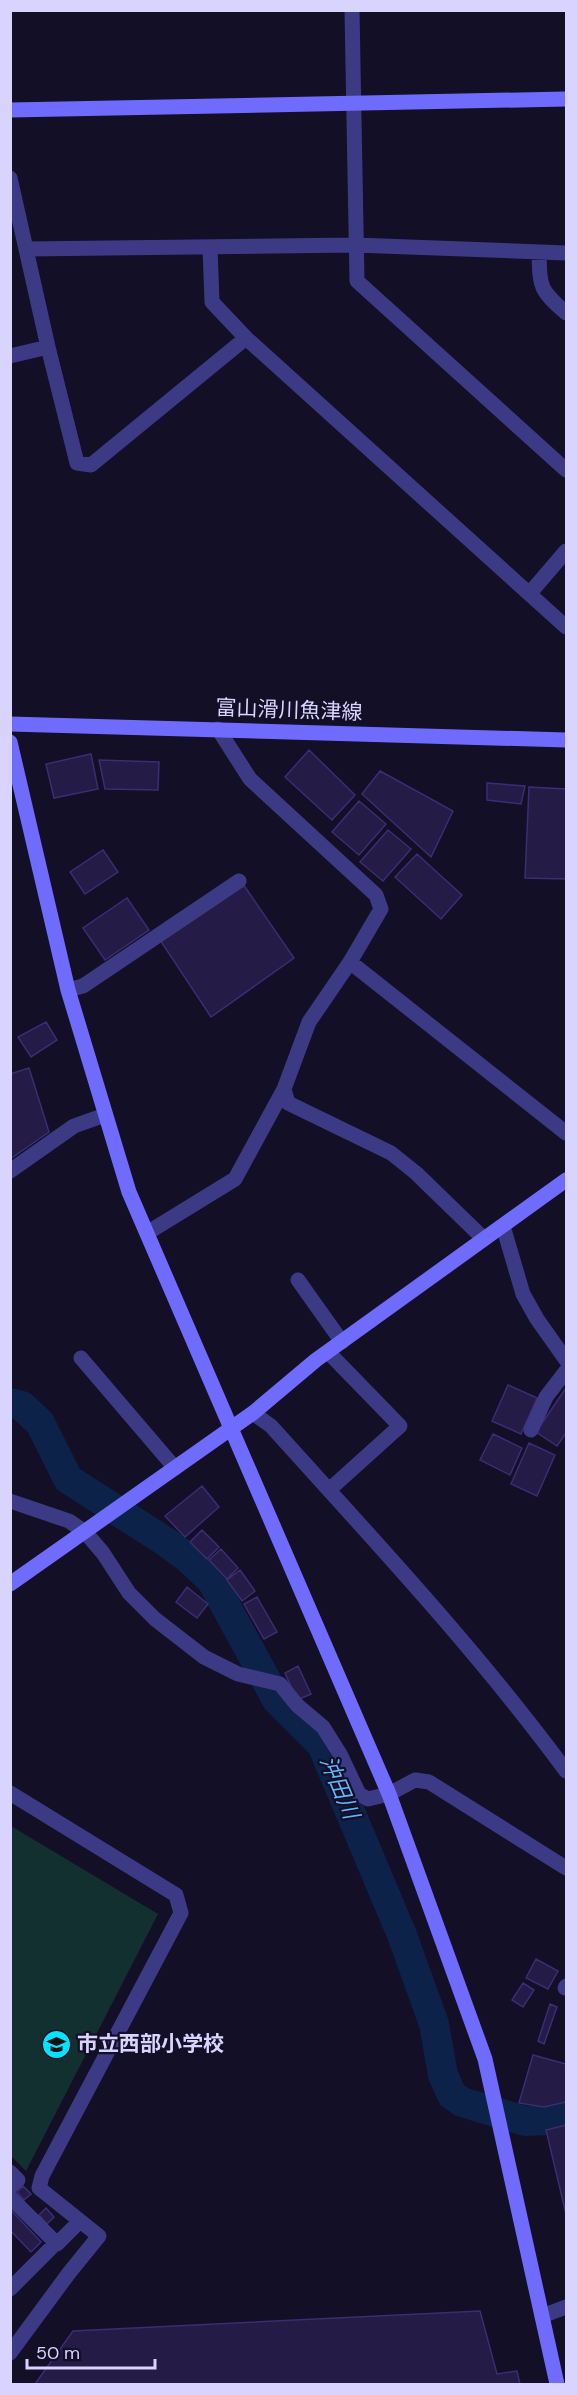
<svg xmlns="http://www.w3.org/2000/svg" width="577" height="2395" font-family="'DM Sans','Noto Sans JP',sans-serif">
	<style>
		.green { fill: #12302f }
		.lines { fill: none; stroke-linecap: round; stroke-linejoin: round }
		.river { stroke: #0c2248; stroke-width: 30 }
		.building { fill: #241b47; stroke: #3b2d73; stroke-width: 1.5 }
		.street { stroke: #3d3a85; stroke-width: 15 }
		.secondary { stroke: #6f6bff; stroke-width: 15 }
		.labels { text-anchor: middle; stroke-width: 4.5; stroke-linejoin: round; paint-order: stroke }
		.street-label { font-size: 21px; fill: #d9d4ff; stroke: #130f26 }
		.poi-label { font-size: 21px; font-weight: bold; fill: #d9d4ff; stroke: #130f26; text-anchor: start }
		.water-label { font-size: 22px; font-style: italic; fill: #62b6ff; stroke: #130f26 }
	</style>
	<rect width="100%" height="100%" fill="#130f26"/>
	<path class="green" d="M11,1826L158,1914L26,2171L10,2155Z"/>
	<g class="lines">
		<path class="river" d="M10,1403L22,1406L40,1423L68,1479L166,1542L188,1558L212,1581L277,1700L322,1745L402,1935L434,2024L443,2075L452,2095L462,2102L525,2121L550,2120L566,2113"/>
	</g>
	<path class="building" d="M309,750L355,795L332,820L285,777Z
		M91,754L98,789L54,798L46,764Z
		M99,760L159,762L158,790L105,789Z
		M380,771L453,811L431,857L362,794Z
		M487,783L525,786L521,804L487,800Z
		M529,787L566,789V879L525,878Z
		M359,801L386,824L359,855L332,832Z
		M388,830L411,849L383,881L360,862Z
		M103,850L118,872L85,894L70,872Z
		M417,854L462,895L441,919L395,877Z
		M243,884L294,958L211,1017L160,940Z
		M127,898L149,930L105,960L83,928Z
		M46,1022L57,1040L31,1057L18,1037Z
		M29,1068L49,1132L10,1159V1074Z
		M508,1385L537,1398L521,1434L492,1421Z
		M566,1388V1433L557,1446L536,1432Z
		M493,1434L522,1448L510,1475L480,1460Z
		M529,1443L555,1455L537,1496L511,1484Z
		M202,1486L219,1507L185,1537L165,1516Z
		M202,1530L219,1547L207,1559L190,1542Z
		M221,1549L238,1568L227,1579L209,1560Z
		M240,1570L255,1591L242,1601L227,1580Z
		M187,1587L208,1604L197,1618L176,1602Z
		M257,1597L277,1632L264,1639L244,1604Z
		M298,1666L311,1694L297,1700L285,1673Z
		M536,1959L558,1971L548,1989L526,1978Z
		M523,1983L534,1990L523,2007L512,2000Z
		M550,2004L557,2007L544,2044L538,2041Z
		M533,2055L566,2064V2102L544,2107L519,2103Z
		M566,2125V2214L546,2130Z
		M23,2186L31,2194L24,2200L17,2192Z
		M46,2208L54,2217L47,2224L39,2215Z
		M10,2209L41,2242L31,2252L10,2230Z
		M480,2311L497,2374L517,2371L520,2384H35L73,2331Z"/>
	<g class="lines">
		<path class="street" d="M352,10L357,281L566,470
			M10,178L48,347L77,463L91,465L246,338
			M210,247L212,302L246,338L566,627
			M26,249L356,245L566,253
			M539,252C540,288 539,289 566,313
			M10,356L48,347
			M530,593L566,551
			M218,729L250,779L376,895L381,909L350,962L309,1022L284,1089L288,1103L391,1153L416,1173L484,1239
			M350,962L566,1133
			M68,990L83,986L239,881
			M10,1171L74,1126L105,1115
			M503,1226L523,1294L537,1319L566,1360
			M147,1233L235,1179L284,1089
			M298,1280L342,1342
			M328,1352L400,1426L329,1490
			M81,1358L175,1468
			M253,1413L271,1426C371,1537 477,1650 566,1771
			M531,1430L546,1397L566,1371
			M10,1501L69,1521L85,1532L103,1553L129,1593L155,1619L204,1657L238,1674L280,1684L297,1705L323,1727L340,1754L359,1794L368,1799L389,1794L415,1780L429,1782L566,1868
			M10,1793L176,1895L181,1913L42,2176L39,2188L99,2236L69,2273L10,2353
			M565,1988L566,1986
			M10,2172L18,2180L10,2187
			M10,2197L57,2244L80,2221
			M10,2289L56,2243
			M542,2316L566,2307"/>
		<path class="secondary" d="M10,110L566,99
			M10,724L566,740
			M10,742L68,990L129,1192L389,1794L485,2059L557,2384
			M10,1584L253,1413L316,1360L566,1180"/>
	</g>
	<defs>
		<symbol id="school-disc" viewBox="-11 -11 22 22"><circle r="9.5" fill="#00e5ff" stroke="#130f26"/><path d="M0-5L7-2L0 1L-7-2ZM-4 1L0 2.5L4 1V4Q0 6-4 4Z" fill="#111"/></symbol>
	</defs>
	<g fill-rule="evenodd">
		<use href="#school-disc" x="40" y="2028" width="33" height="33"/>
	</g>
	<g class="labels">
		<g class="street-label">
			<text transform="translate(289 710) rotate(2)" y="7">富山滑川魚津線</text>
		</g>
		<g class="poi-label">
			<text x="77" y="2051">市立西部小学校</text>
		</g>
		<g class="water-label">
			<text transform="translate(340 1787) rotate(67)" y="8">沖田川</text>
		</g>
	</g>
	<rect width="577" height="2395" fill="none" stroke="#d9d4ff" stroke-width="24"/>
	<path d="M27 2359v9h128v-9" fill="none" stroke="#d9d4ff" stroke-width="3"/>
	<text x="36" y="2359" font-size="18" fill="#d9d4ff" stroke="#130f26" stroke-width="4.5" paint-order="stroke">50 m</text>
</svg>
